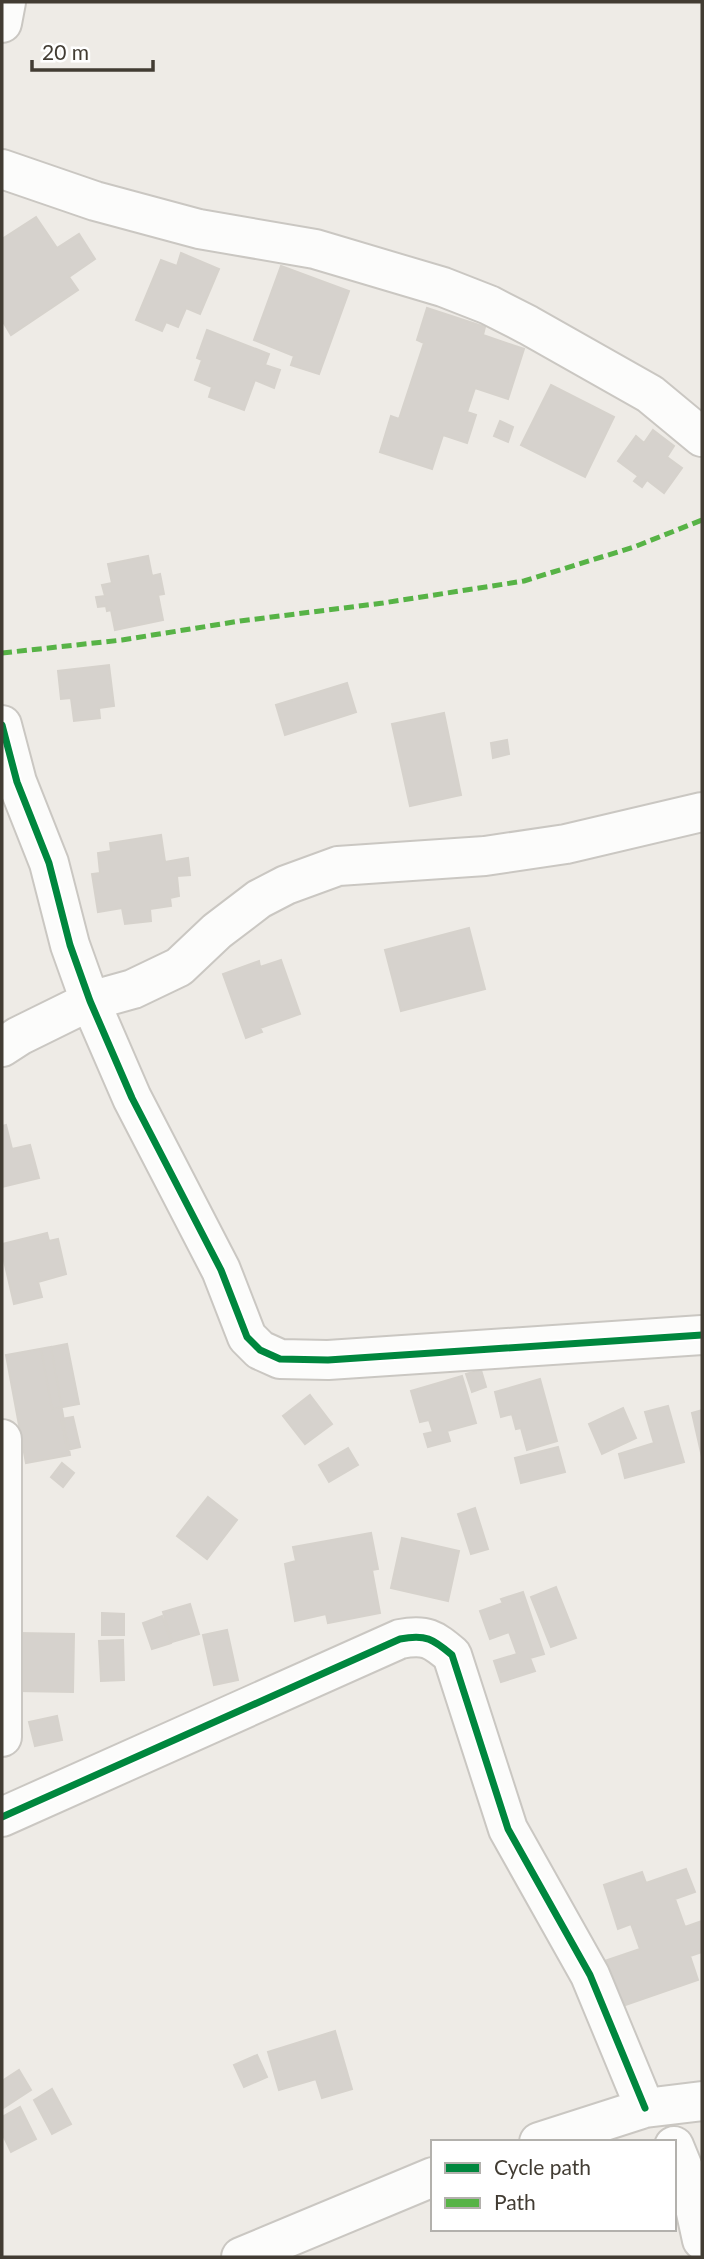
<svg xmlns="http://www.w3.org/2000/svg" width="704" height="2259" font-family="Lato,sans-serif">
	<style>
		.building { fill: #d6d2cd; stroke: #d6d2cc; stroke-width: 2 }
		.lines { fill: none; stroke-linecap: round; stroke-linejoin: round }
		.minor-casing { stroke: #cac7c2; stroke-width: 42 }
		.minor { stroke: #fcfcfb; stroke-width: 38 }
		.quiet { stroke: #57b346; stroke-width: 5; stroke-dasharray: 10 5; stroke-linecap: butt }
		.cycleway-casing { stroke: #fff; stroke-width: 11 }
		.cycleway { stroke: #00873e; stroke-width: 7 }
	</style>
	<rect width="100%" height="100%" fill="#eeebe6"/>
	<path class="building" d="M36,217L57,248L79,234L95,259L69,277L78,290L11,335L2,320V239Z
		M181,253L219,269L200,314L186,308L178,327L166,322L162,331L136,320L161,260L177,266Z
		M281,266L349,291L319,374L291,365L294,356L254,340Z
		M427,308L485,327L483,335L524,349L508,399L475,388L467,412L476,415L467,443L443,435L432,469L380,452L391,416L399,419L424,343L417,340Z
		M207,330L269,354L265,365L280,370L274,388L255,380L244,410L209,397L212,387L195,380L202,360L197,358Z
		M551,385L614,417L585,477L521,445Z
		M500,421L513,427L508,442L494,436Z
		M653,430L674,446L667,457L682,468L664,493L647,480L642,487L634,481L638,476L618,461L636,436L644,443Z
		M148,556L152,576L160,574L164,594L158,595L163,620L115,630L111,610L107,611L106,606L98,607L96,597L105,596L102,585L112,583L108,564Z
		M109,665L114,706L99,708L100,718L74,721L71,698L61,699L58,671Z
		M347,683L356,712L285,735L276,705Z
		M444,713L461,795L410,806L392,724Z
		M507,740L509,754L493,758L491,743Z
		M161,835L165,862L188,858L190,875L177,876L179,896L170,898L171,906L150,909L151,921L125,924L122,908L98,912L92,874L100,873L98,853L111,851L110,843Z
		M469,928L485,989L401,1011L385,950Z
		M281,960L300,1014L260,1028L262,1032L246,1038L223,974L259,961L260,967Z
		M6,1125L12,1149L30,1145L39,1178L2,1187V1126Z
		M47,1233L49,1241L58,1239L66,1274L38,1282L42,1297L14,1304L2,1252V1244Z
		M67,1344L79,1404L52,1409L41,1349Z
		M51,1347L70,1455L26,1463L6,1355Z
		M481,1370L486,1387L472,1392L466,1374Z
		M462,1376L476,1423L447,1431L450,1441L428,1447L424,1434L433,1432L429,1420L420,1422L411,1391Z
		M540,1379L557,1441L527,1450L521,1428L516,1429L512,1414L501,1417L495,1392Z
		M310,1395L332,1424L305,1444L283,1416Z
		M668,1406L684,1462L625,1478L619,1454L654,1443L645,1412Z
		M623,1408L636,1438L602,1454L589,1424Z
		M702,1410V1457L692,1413Z
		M73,1417L80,1447L67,1450L61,1419Z
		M558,1447L565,1472L521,1483L515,1458Z
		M348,1448L358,1465L329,1482L319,1465Z
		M62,1463L74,1473L63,1487L51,1477Z
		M208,1497L237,1520L207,1559L177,1536Z
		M475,1508L488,1549L471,1554L458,1514Z
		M371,1533L378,1569L372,1570L380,1613L328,1623L326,1614L295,1621L285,1564L296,1561L293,1547Z
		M402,1538L459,1551L448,1601L391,1588Z
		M556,1587L576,1638L551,1647L531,1597Z
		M523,1592L544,1654L530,1658L535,1671L501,1682L494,1661L517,1654L509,1632L490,1639L480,1611L503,1603L501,1599Z
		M190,1604L199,1634L172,1642L163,1612Z
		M102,1613L124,1614V1635H102Z
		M162,1616L171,1643L152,1649L143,1623Z
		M227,1630L238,1680L214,1685L203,1635Z
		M19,1633L74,1634L73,1692L18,1691Z
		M123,1640L124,1680L101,1681L99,1641Z
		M57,1716L62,1740L35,1746L29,1722Z
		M686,1869L695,1892L675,1899L685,1927L702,1921V1952L690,1956L698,1980L614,2009L599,1963L640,1949L631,1924L618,1929L604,1885L642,1872L646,1883Z
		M335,2031L352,2089L322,2098L316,2079L279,2090L268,2052Z
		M257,2055L267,2077L244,2087L234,2065Z
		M19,2070L31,2090L2,2109V2081Z
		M52,2089L71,2124L52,2134L34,2100Z
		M20,2107L36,2139L11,2152L2,2133V2117Z"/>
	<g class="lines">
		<defs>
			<path id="minor" d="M2,23L6,2
				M2,169L95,201L199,229L315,249L443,287L489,305L528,325L650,394L702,437
				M2,725L17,782L49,863L70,945L90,1001L132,1098L221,1270L247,1337L260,1350L280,1359L328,1360L702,1335
				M2,1047L19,1036L90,1001L133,989L179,967L217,931L259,899L286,885L338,866L485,856L566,844L702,812
				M2,1439V1737
				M2,1817L400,1639C426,1634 433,1639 452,1655L508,1829L590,1975L645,2108
				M539,2142L645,2108L702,2101
				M674,2146L690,2185L702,2240
				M241,2257L433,2177"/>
		</defs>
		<use href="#minor" class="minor-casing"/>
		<use href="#minor" class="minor"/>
		<path class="quiet" d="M2,653L122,640L240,621L383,603L524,581L634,547L702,520"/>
		<defs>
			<path id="cycleway" d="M2,725L17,782L49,863L70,945L90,1001L132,1098L221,1270L247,1337L260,1350L280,1359L328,1360L702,1335
				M2,1817L400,1639C426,1634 433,1639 452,1655L508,1829L590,1975L645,2108"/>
		</defs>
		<use href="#cycleway" class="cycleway-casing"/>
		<use href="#cycleway" class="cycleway"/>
	</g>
	<rect width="704" height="2259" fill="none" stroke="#423c33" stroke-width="7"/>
	<rect x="431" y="2140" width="245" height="91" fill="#ffffff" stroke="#b3b1ad" stroke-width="2"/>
	<rect x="445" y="2163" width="35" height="10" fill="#00873e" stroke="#b3b1ad" stroke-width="2"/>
	<text x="494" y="2175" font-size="21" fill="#423c33">Cycle path</text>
	<rect x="445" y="2198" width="35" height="10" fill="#57b346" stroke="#b3b1ad" stroke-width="2"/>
	<text x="494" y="2210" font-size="21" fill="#423c33">Path</text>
	<path d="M32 60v10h121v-10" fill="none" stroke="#423c33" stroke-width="3.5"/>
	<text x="42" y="60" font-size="21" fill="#423c33" stroke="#ffffff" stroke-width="5" paint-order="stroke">20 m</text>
</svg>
